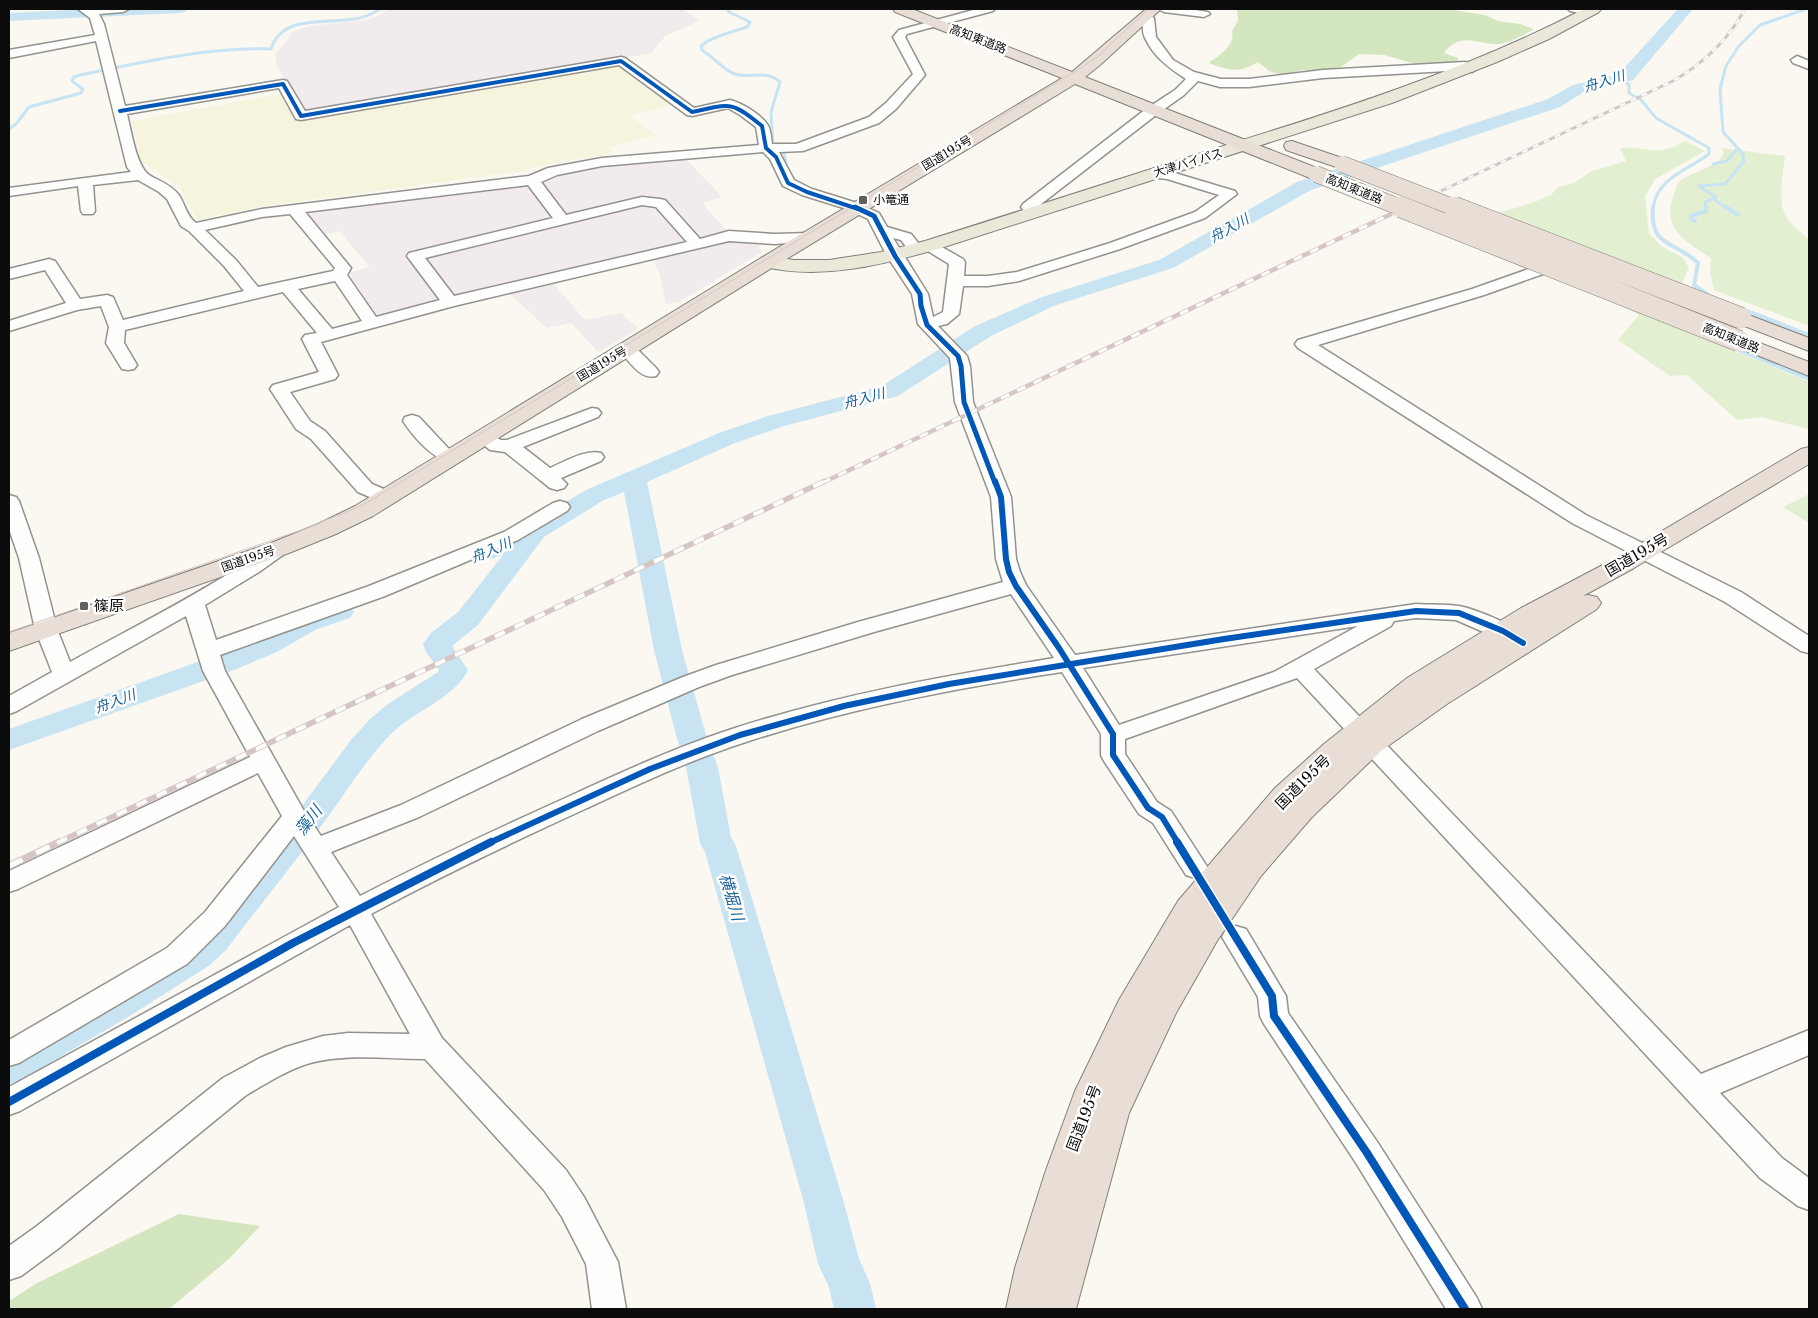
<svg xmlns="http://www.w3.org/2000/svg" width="1818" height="1318" font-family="'Libre Baskerville','Noto Sans JP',serif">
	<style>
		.industrial { fill: #f1ebed }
		.farmland { fill: #f6f4dd }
		.green { fill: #e3efd1 }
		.forest { fill: #d4e6bf }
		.water { fill: #c8e4f3 }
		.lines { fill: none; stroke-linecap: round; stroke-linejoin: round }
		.stream-far1 { stroke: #c8e4f3; stroke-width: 3 }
		.stream { stroke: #c8e4f3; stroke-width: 4 }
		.river { fill: #c8e4f3; fill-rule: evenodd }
		.minor-casing { stroke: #93928f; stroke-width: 3 }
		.major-casing { stroke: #80807c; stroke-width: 2 }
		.highway-casing { stroke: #80807c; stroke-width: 2 }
		.minor { fill: #fefefd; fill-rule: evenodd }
		.major { fill: #ebe7d9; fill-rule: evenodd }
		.highway { fill: #e9ded5; fill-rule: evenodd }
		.tram { stroke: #d6c5c5; stroke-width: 1 }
		.rail-far3-casing { stroke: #d6c5c5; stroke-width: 3 }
		.rail-far2-casing { stroke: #d6c5c5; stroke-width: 4.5 }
		.rail-far1-casing { stroke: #d6c5c5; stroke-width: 5.5 }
		.rail-casing { stroke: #d6c5c5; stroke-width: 7 }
		.rail-far3 { stroke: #fff; stroke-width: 2; stroke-dasharray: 6; stroke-linecap: butt }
		.rail-far2 { stroke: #fff; stroke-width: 3; stroke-dasharray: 9; stroke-linecap: butt }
		.rail-far1 { stroke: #fff; stroke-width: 4; stroke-dasharray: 11; stroke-linecap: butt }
		.rail { stroke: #fff; stroke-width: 5; stroke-dasharray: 15; stroke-linecap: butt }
		.highway-bridge-far1-casing { stroke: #80807c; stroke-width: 17; stroke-linecap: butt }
		.highway-bridge-casing { stroke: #80807c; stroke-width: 22; stroke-linecap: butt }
		.highway-bridge-far1 { stroke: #e9ded5; stroke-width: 16 }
		.highway-bridge { stroke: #e9ded5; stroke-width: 21 }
		.cycleway-far3-casing { stroke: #fff; stroke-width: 5.5 }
		.cycleway-far2-casing { stroke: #fff; stroke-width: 8 }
		.cycleway-far1-casing { stroke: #fff; stroke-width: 9 }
		.cycleway-casing { stroke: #fff; stroke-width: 11 }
		.cycleway-far3 { stroke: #0057b8; stroke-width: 4 }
		.cycleway-far2 { stroke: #0057b8; stroke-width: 5 }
		.cycleway-far1 { stroke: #0057b8; stroke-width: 6 }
		.cycleway { stroke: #0057b8; stroke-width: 8 }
		.poi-dot { fill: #5f5f5c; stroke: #fff; stroke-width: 2 }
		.labels { text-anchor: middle; stroke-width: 5; stroke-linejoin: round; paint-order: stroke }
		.far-street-label { font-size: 12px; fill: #0c0c0c; stroke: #fff }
		.far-poi-label { font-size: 12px; fill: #0c0c0c; stroke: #fff; text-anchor: start }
		.far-water-label { font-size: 14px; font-style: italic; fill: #1a6299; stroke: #fff }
		.street-label { font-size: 15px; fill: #0c0c0c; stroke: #fff }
		.poi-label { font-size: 15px; fill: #0c0c0c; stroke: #fff; text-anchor: start }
		.water-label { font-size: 16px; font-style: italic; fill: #1a6299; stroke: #fff }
	</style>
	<rect width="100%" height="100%" fill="#faf8f0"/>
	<path class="industrial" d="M389,9H683L699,21L665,36L651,53L304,114L277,66L275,54L284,45L292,32L309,26L367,20L380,15Z
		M684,157L722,197L702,203L733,238L756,241L762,252L679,302L666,304L660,274L653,259L553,283L585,320L621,313L639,329L598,352L571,323L547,328L502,287L377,317L349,273L370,267L339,231L326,234L306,211L555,175L605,165Z"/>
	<path class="farmland" d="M617,63L675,104L629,115L656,135L610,147L614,153L534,167L523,171L265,206L197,220L179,186L141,161L132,121L281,94L295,118Z"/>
	<path class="green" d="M1685,141L1705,151L1655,179L1645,197L1649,233L1661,246L1682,257L1689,267L1681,285L1495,213L1516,208L1537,201L1552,194L1558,187L1574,183L1592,171L1626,161L1620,148C1650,146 1656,158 1685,141Z
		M1721,148L1785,156C1783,175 1776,206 1789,221C1795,228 1803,234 1809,240V326L1714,290L1710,272L1711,258C1689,244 1663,230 1672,200C1674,195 1676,186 1679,182C1691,171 1718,169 1724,152Z
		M1610,299L1809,382V429L1760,417L1737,420L1687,375L1670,376L1618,340L1639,315Z
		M1809,494V523L1783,507Z"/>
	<path class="forest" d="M1237,9H1446L1485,15L1498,21L1520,24L1534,29C1523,35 1509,44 1497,44C1476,44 1460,31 1444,53L1458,58V64L1423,66L1384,55L1359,54L1341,67L1325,70H1302L1284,76L1269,71L1258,62C1239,73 1229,71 1209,63C1220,55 1236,45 1232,31L1238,21Z
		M179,1214L260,1226L230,1258L169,1309H9V1301L37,1283Z"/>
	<path class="water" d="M1678,9H1692L1630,80L1624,81L1615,78Z"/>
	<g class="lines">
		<path class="stream-far1" d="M728,9L729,12L750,22L747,27C736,31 706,38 701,47L703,51C714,57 723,70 735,74C751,79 766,69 780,82L771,112L773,144
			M1619,80L1629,84V93L1641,100L1656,118L1709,148V154C1688,170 1656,178 1653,209
			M9,129L16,124L29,107L81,93L83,89L72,81L74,77L80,75C143,62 207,47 271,49C282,14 326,24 354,19C364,18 372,14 380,9
			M784,153L786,162
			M1713,164L1727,161L1737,149
			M1715,198V200L1728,209
			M1706,209L1705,202L1716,197L1699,186L1725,184L1744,161L1743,154L1723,132L1720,89L1726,66L1739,46L1760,25L1806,9"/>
		<path class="stream" d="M1653,207C1649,248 1676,241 1698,263L1694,285L1707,294
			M1726,207L1738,215
			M1695,221L1691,219V216L1706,211V207
			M1745,310L1809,335
			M1736,349L1809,379"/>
		<path class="river" d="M92,9H187L185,12L180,13L9,21V13Z
			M1678,9H1693L1633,80L1584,92L1560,107L1311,190L1173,268L1056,305L991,336L898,396L784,426L735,443L647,482L682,650L706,735L718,767L731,837L736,846L844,1203L859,1259L870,1283L876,1309H834L829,1287L818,1264L804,1203L705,852L700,843L686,767L676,735L654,650L624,492L604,500L544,537L478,625L452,646L468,670C454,699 413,711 390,735C363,763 343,797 319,829C289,870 257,909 226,950L210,965L128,1017L22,1079L9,1084V1049L102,997L186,945L202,930L296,814L351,740L370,719L388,704L438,672L439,670L426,652L423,644L431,633L458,612L503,555L488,560L479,558L475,552L479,546L528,525L586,490L719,433L768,416L882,386L975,326L1042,297L1159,260L1297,182L1548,99L1573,85L1621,74Z
			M340,603L350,606L354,612L350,618L317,629L277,652L229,672L9,750V729L209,658L257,640L297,617Z"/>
		<defs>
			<path id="minor" d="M78,9H129L123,12L99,14L104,24L125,106L283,80L287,81L305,111L621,57L625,58L694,108L730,100C742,103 760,114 767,124C771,129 771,138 772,144H796L869,117L886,103L913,74L893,37L899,30L977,9H995L993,11L907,34L905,37L925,75L896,109L879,123L803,151L779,152L794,180L812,189L857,203L879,213L887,227L911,234L923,249L920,252H910L901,240L893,238L928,294L933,317L943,312L949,264L923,248L920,245L923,242H933L963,259L965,262L964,276H988L1017,272L1110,243L1195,212L1219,195L1167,179L1149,177L1147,174L1149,171H1168L1235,191L1237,194L1205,218L1120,249L1019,281L988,286H963L959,314L947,324L938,326L967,356L970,366L973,402L1011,497L1016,559L1020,572L1026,585L1075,655L1416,604C1430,605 1445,604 1459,606C1475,609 1521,627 1529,640L1526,645L1518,647L1456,620L1416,618L1394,621L1391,626L1314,669L1701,1074L1809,1030V1055L1720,1093L1782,1158L1809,1178V1210L1798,1206L1760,1178L1297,678L1125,739V754L1157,802L1171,811L1208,868L1204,875L1195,878L1186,875L1153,823L1139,814L1104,761L1101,755V734L1062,672C957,688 851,708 749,741C692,759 639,784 585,809C513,842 441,876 371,914L442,1038L566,1170L584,1197L618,1262L626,1309H592L586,1264L562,1217L544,1190L425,1059C387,1059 347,1053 310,1063C287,1070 265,1084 245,1096L59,1248L21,1276L9,1280V1246L37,1226L223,1078L260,1058L286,1047L323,1036L348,1033L410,1034L350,925L20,1111L9,1115V1087L339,907L294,836L225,926L187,964L19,1063L9,1066V1040L167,948L205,912L282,816L258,773L18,889L9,892V871L250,757L203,671L186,616L17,711L9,714V696L52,672L35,629L19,558L9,529V495L16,497L19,501L39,558L57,629L70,662C128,630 188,600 244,564C258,555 270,539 287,544L290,548L287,552L259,572L205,605L216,640L369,586L504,532L553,503L560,501L567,503L570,507L567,511L518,540L385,596L220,655L225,671L304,811L321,836L401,805L582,719L683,677L716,665L858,622L1003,582L996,559L991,497L955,402L950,358L918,324L912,294L887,256L868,219L847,209L802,195L783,186L770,159L763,152L602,166L557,175L541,182L566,215L642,197L660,199L665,200L700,239L729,231L775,234L809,233L814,235L817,238L814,241L775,244L729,241L454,306L321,342L338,375L335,379L290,392L310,421L325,431L372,484L393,493L396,497L393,501L386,503L379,501L358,492L311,439L296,429L270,389L273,385L319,372L302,339L305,335L317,333L283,292L125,330L124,343L137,365L134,369L128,370L122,369L106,343L109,327L101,306L77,310L9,331V321L66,303L45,270L9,279V269L49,259L55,261L80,299L107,295L113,297L123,320L244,291L224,266L189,231L181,226L167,199L159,192L138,180L93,185L95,211L93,214H83L81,211L78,186L9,196V188L131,172L127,167L96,41L9,58V50L95,35L90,18ZM619,65L687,115L692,116L728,108L740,115L756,127L759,145L602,158L548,168L529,176L262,209L196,223C186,216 185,203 178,194C170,184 159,181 149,175C136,165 131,130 127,114L279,88L296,119L301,120ZM528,185L553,218L409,253L407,256L440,300L376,317L347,275L351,268L305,212ZM642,205L656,207L687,242L454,296L425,258ZM290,214L335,268L333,271L258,287L236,260L205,230L262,217ZM335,281L362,321L332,329L298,289ZM1011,594L1054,658C945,676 835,695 729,730C675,748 624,771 572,795C501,827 430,860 360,896L331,852L419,817L598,731L699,687L732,675L874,632ZM1358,626L1274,672L1119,725L1083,668Z
				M1158,9H1189L1208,12L1210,14L1204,17L1164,12Z
				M1568,9H1589L1594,12L1588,15L1570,11Z
				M1145,13L1154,18L1156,37L1173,60L1194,72L1221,79H1249L1323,70L1465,62L1476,65L1478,68L1472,72L1465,70L1323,78L1249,87H1220L1198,81L1184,95L1156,115L1036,208L1039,212L1037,215H1027L1021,207L1023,204L1146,109L1175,90L1186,79C1169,68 1154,57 1145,38C1141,31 1145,23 1139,16Z
				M1797,56L1809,61V69L1793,63L1791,60Z
				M1537,266L1543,268L1545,271L1543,274L1484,295L1318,345L1586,515L1741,592L1809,636V653L1801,651L1725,602L1572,523L1298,348L1295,344L1298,340L1472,289Z
				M627,344L633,345L656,368L659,372L656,376C641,380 631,363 621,353L618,349L621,345Z
				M592,408L598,409L601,413L598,417L523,447L550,468C564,462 585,449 601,453L604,457L601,461L561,478L567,484L564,488L557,490L550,488L505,452L490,450L474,437L476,433L483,431L501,440H507Z
				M412,415L419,417L448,448L457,453L460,457L457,461C437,466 413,436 403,421L405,417Z
				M1236,926L1246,929L1286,996L1288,1013L1378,1143L1477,1298L1482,1309H1446L1356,1163L1264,1024L1260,1016L1258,997L1222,937L1226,929Z"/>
			<path id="major" d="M1584,9H1601L1599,12L1549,39L1497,62L1392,103L938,249C881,265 820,281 761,266L758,262L761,258L768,256L794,260H829L881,252L925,241C1022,211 1119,179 1217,148C1343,109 1466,70 1584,9Z"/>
			<path id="highway" d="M893,9H912L1072,72L1146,9H1161L1100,65L1085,77L1322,170L1325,174L1322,178L1316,179L1310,178L1075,84L775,266L373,516L336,534L289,553L9,651V633L271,543L318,524L355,506L761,258L1062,78L895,12Z
				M1292,141L1348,160L1351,164L1348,168L1342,169L1286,150L1284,146L1286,142Z
				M1741,312L1809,338V351L1734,322L1731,318L1734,314Z
				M1739,335L1809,362V376L1732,345L1729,341L1732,337Z
				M1809,447V464L1634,568L1583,596L1588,595L1597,597L1601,603L1597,609L1447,704L1381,751L1312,817L1261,876L1217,941L1176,1013L1129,1113L1076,1309H1006L1015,1268L1045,1173L1075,1091L1119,1000L1178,901L1275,788L1324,744L1407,678L1521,608L1616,558L1801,449Z"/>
		</defs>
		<use href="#minor" class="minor-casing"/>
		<use href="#major" class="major-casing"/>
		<use href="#highway" class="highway-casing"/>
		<use href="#minor" class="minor"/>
		<use href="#major" class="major"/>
		<use href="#highway" class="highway"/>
		<path class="tram" d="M9,632L304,529L363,505L1074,72L1096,58L1148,9"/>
		<defs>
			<path id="rail-far3" d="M1403,209L1675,80C1706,61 1728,40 1745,9"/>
			<path id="rail-far2" d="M822,483L1406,207"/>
			<path id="rail-far1" d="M57,843L825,481"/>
			<path id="rail" d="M9,866L59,842"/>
		</defs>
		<use href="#rail-far3" class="rail-far3-casing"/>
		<use href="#rail-far2" class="rail-far2-casing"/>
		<use href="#rail-far1" class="rail-far1-casing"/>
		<use href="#rail" class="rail-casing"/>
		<use href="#rail-far3" class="rail-far3"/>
		<use href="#rail-far2" class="rail-far2"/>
		<use href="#rail-far1" class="rail-far1"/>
		<use href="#rail" class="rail"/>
		<defs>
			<path id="highway-bridge-far1" d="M1342,164L1458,209
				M1316,174L1404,209"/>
			<path id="highway-bridge" d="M1401,207L1739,341
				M1454,207L1741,318"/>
		</defs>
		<use href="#highway-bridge-far1" class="highway-bridge-far1-casing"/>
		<use href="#highway-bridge" class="highway-bridge-casing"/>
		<use href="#highway-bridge-far1" class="highway-bridge-far1"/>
		<use href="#highway-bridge" class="highway-bridge"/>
		<defs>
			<path id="cycleway-far3" d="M120,111L283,84L301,116L621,61L692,112C731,104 730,100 762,126L766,148L776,157L788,183L807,192L858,209"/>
			<path id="cycleway-far2" d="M855,207L874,216L895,256L920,294L921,306L927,325L958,356L961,366L964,402L995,483"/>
			<path id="cycleway-far1" d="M995,481L1001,497L1006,559L1009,572L1016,586L1059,648L1113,734V755L1148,808L1162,817L1178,843
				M489,843L650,769L740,735L844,706L949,684L1224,639L1416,611L1459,613L1503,631L1523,643"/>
			<path id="cycleway" d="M1177,842L1272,996L1274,1016L1367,1153L1465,1309
				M9,1102L293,943L491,842"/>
		</defs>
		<use href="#cycleway-far3" class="cycleway-far3-casing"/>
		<use href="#cycleway-far2" class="cycleway-far2-casing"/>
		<use href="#cycleway-far1" class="cycleway-far1-casing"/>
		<use href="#cycleway" class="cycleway-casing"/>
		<use href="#cycleway-far3" class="cycleway-far3"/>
		<use href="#cycleway-far2" class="cycleway-far2"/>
		<use href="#cycleway-far1" class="cycleway-far1"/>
		<use href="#cycleway" class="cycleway"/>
	</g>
	<g class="poi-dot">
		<rect x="858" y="195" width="10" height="10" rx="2.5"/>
		<rect x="79" y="601" width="10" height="10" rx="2.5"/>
	</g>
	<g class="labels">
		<g class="far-street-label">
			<text transform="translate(978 39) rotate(21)" y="4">高知東道路</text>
			<text transform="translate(947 153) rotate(-31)" y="4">国道195号</text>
			<text transform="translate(1188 163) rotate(-17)" y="4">大津バイパス</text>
			<text transform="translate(1354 189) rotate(22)" y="4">高知東道路</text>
			<text transform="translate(1731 338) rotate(22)" y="4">高知東道路</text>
			<text transform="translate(602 364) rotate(-31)" y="4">国道195号</text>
			<text transform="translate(248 559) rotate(-19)" y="4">国道195号</text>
		</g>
		<g class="far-poi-label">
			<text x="873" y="204">小篭通</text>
		</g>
		<g class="far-water-label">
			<text transform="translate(1604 81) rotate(-17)" y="5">舟入川</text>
			<text transform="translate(1229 228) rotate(-29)" y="5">舟入川</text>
			<text transform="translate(864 398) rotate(-15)" y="5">舟入川</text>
			<text transform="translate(491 550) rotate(-23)" y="5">舟入川</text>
			<text transform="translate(115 701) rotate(-20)" y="5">舟入川</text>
		</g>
		<g class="street-label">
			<text transform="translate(1637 555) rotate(-30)" y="5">国道195号</text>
			<text transform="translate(1303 782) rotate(-45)" y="5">国道195号</text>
			<text transform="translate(1084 1118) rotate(-69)" y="5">国道195号</text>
		</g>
		<g class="poi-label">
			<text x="94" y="611">篠原</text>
		</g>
		<g class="water-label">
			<text transform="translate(308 820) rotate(-52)" y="6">藻川</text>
			<text transform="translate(732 897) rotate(73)" y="6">横堀川</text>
		</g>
	</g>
	<rect width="1818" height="1318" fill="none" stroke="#0c0c0c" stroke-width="20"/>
</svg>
